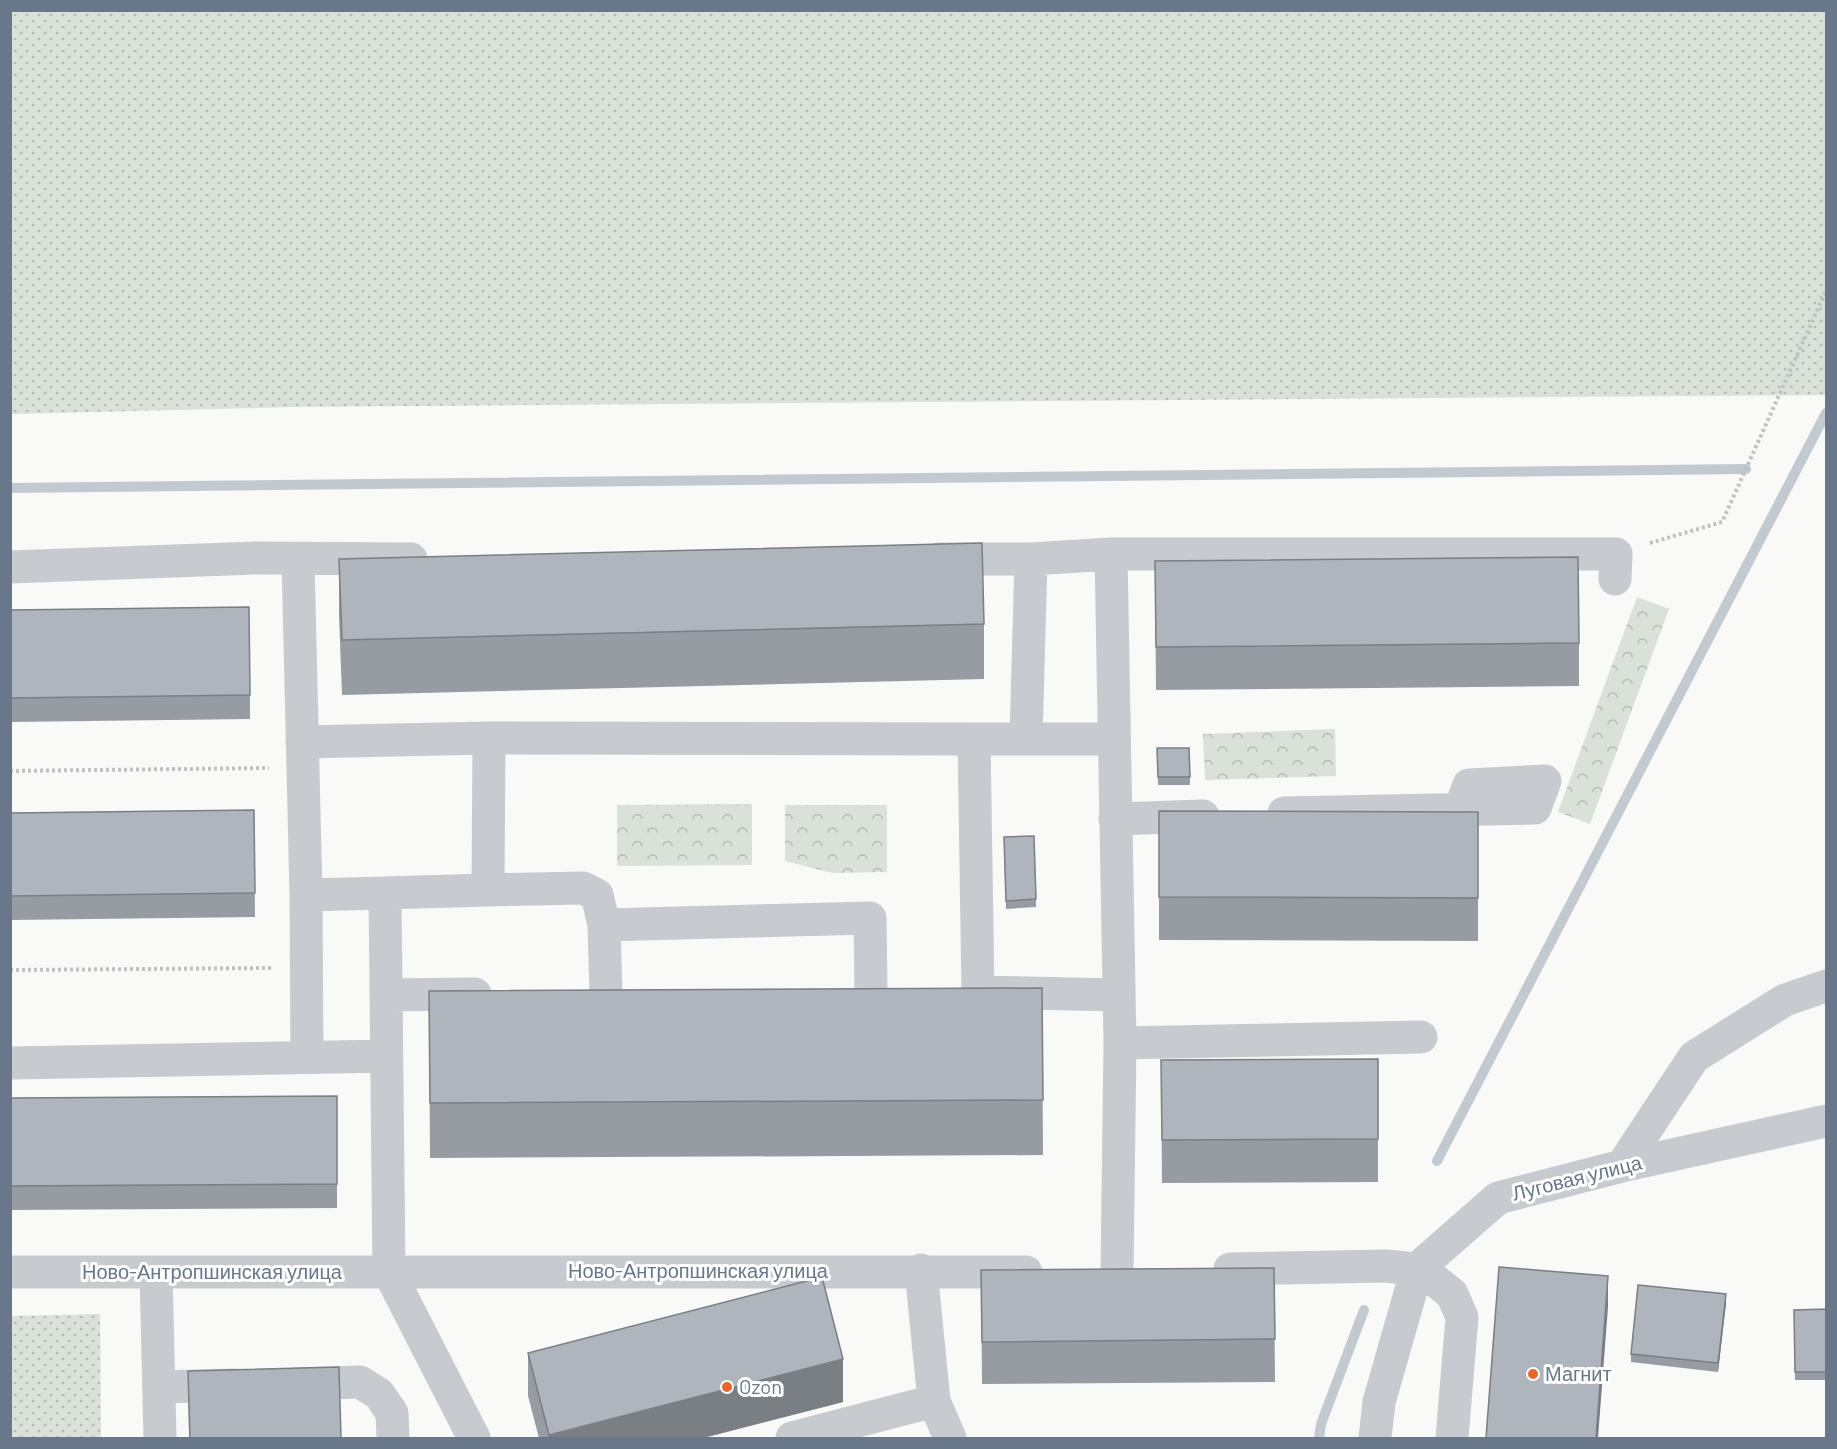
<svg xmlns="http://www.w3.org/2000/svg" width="1837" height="1449" font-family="Barlow,sans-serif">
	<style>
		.grass { fill: url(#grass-dots) }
		.forest { fill: url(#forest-crowns) }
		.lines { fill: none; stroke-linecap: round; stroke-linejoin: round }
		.stream { stroke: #c2cad0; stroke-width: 10 }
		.path { stroke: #bfc1c4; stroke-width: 4; stroke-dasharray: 3 3; stroke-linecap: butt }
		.minor { stroke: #c7cace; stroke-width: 33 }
		.wall { fill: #969ca2 }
		.shaded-wall { fill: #7a7f84 }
		.building { fill: #aeb5bc; stroke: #7a7f84; stroke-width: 1.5 }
		.poi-dot { fill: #e7672a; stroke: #fff; stroke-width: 2 }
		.labels { text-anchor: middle; stroke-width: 6; stroke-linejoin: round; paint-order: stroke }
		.street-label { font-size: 20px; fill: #687789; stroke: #fff }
		.poi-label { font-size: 20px; fill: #687789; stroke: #fff; text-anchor: start }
	</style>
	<defs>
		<pattern id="grass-dots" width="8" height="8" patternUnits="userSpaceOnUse" patternTransform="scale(1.5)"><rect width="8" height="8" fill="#dae1d8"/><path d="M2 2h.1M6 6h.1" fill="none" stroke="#b5bbb5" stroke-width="1.8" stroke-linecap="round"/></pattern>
		<pattern id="forest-crowns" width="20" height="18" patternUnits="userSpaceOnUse" patternTransform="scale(1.5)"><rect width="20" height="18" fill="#dae1d8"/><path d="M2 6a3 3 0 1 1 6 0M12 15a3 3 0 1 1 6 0" fill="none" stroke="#b5bbb5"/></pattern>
	</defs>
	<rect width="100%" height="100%" fill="#f9f9f7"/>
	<path class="grass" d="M10,11H1826V395L292,407L11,414Z
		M100,1314L101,1438H11V1316Z"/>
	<path class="forest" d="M1637,597L1669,609L1590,824L1558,812Z
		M1335,729L1336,776L1205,780L1203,734Z
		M752,804V865L617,866V805Z
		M785,805H887V872L833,873L785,861Z"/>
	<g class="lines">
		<path class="stream" d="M10,488L1746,469
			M1437,1161L1826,413
			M1319,1438L1321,1424L1364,1310"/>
		<path class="path" d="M1650,543L1722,522L1826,291
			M10,771L269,768
			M10,970L271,968"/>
		<path class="minor" d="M1111,554L1120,1043L1117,1273
			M298,559L306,895L385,893L389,1272L474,1438
			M939,559H1031L1111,554H1616L1615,579
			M10,567L256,558L411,559
			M1026,739L1031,559
			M1114,739H974L978,992L1119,995
			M302,742L489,738L974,739
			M1284,813L1535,808L1545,781L1469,785L1460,808
			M1115,819L1203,816
			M488,890L583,888L597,895L604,925L870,918L871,992
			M385,893L488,890L489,738
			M306,895L307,1057
			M604,925L606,994
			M387,995L475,994
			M1120,1043L1421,1037
			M10,1063L386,1056
			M1622,1166L1694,1057L1785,1000L1826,986
			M1230,1269L1385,1266L1417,1269L1427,1274L1452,1294L1462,1317L1452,1438
			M921,1270L934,1401L950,1438
			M10,1272H1026
			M156,1272L160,1438
			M295,1384L360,1382L379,1394L392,1413L393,1438
			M159,1387L234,1385
			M792,1438L934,1401
			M1375,1438L1379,1402L1417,1269L1498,1198L1622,1166L1826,1121"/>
	</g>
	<path class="wall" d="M339,559L984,624V679L342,695L339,615Z
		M1155,561L1579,643V686L1156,690Z
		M10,610L250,695V719L10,722Z
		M1157,748H1189L1190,785H1158Z
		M254,810L255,917L10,920V813Z
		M1159,811L1478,812V941L1159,940Z
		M1004,846L1036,899V907L1006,909Z
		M1042,988L1043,1155L430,1158L429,991Z
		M1378,1059V1182L1162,1183L1161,1060Z
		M337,1096V1208L10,1210V1098Z
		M1274,1268L1275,1382L982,1384L981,1270Z
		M1726,1303L1718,1372L1631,1362V1354Z
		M1827,1309V1380H1795L1794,1310Z
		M528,1353L843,1402L703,1438H539L528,1396Z
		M188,1371L341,1438H189Z"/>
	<path class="shaded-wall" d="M1608,1276V1307L1598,1438H1596Z
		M1726,1294V1303L1718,1372V1363Z
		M843,1359V1402L703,1438H549V1435Z"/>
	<path class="building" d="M982,543L984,624L342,640L339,559Z
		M1578,557L1579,643L1156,647L1155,561Z
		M249,607L250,695L10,698V610Z
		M1157,748H1189L1190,777H1158Z
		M254,810L255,893L10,896V813Z
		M1159,811L1478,812V898L1159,897Z
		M1034,836L1036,899L1006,901L1004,837Z
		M1042,988L1043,1100L430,1103L429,991Z
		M1378,1059V1139L1162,1140L1161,1060Z
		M337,1096V1184L10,1186V1098Z
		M1499,1267L1608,1276L1596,1438H1486Z
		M1274,1268L1275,1339L982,1342L981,1270Z
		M822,1277L843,1359L549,1435L528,1353Z
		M1638,1285L1726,1294L1718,1363L1631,1354Z
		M1827,1309V1372H1795L1794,1310Z
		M339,1367L341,1438H190L188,1371Z"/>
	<g class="poi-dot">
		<circle cx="1533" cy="1374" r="6"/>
		<circle cx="727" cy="1387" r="6"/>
	</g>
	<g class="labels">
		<g class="street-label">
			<text transform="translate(1577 1178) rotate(-14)" y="7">Луговая улица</text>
			<text x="698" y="1278">Ново-Антропшинская улица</text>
			<text x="212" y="1279">Ново-Антропшинская улица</text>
		</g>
		<g class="poi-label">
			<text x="1545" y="1381">Магнит</text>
			<text x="739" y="1394">Ozon</text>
		</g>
	</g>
	<rect width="1837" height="1449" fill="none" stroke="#687789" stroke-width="24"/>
</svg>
